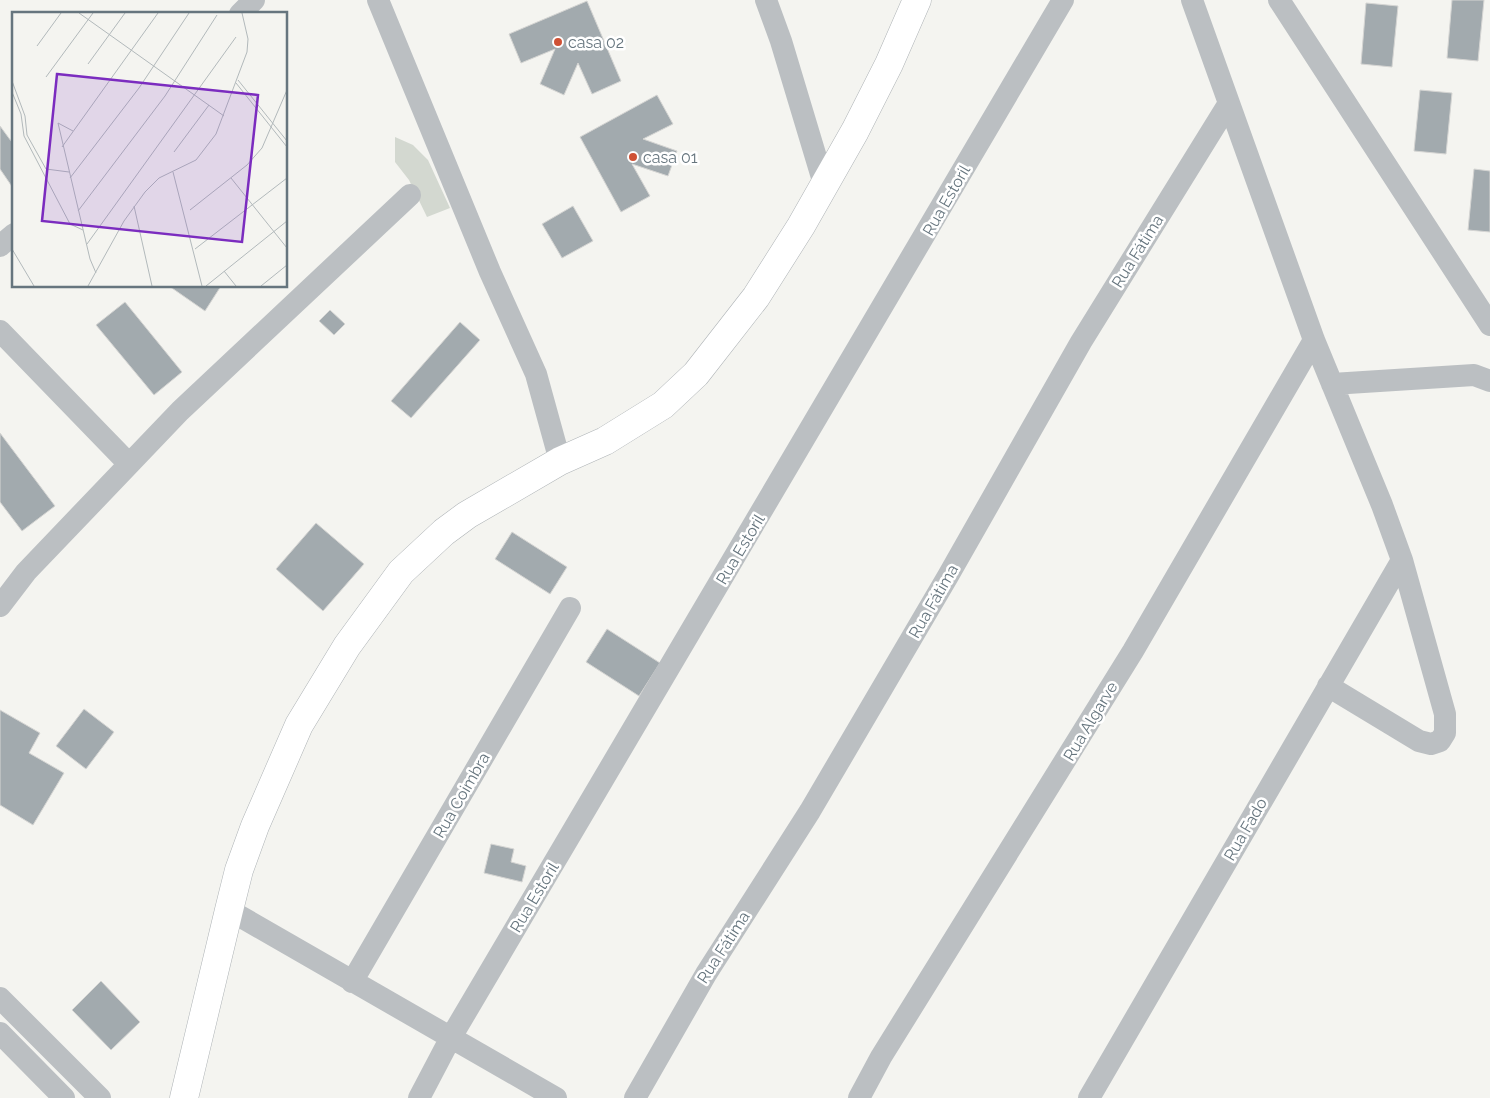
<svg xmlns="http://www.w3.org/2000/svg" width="1490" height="1098" font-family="Raleway,sans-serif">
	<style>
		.green { fill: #d3d8d0 }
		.building { fill: #a2aaae; stroke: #d5d5d3 }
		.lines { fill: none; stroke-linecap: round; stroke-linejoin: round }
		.secondary-casing { stroke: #aeb3b6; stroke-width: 29 }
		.minor { stroke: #bbbfc2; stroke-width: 22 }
		.secondary { stroke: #fff; stroke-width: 28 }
		.poi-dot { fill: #cf5135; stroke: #fff; stroke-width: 2 }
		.labels { text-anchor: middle; stroke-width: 5; stroke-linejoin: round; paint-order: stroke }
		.poi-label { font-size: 16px; fill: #66757e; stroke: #fff; text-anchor: start }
		.street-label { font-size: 16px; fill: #66757e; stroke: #fff }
		.inset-road { fill: none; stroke: #b2b9bb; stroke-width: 1 }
		.view { fill: #7b2cbf; fill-opacity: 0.15; stroke: #7b2cbf; stroke-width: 2.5 }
		.inset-edge { fill: none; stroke: #66757e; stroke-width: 2.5 }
	</style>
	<rect width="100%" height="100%" fill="#f4f4f0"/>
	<path class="green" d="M395,137L413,145L428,160L450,208L427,217L409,180L395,162Z"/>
	<path class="building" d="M1452,0H1484L1478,61L1447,58Z
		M587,1L621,81L592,94L578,63L564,95L540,84L555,49L521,63L509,34Z
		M1366,3L1398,6L1392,67L1361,64Z
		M1420,90L1452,93L1446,154L1414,151Z
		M657,95L673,124L643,139L677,151L668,176L632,164L650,196L621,212L580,137Z
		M0,126L14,145L13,188L0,169Z
		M1474,169L1490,171V232L1468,230Z
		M573,206L593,241L562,258L542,224Z
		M169,286H221L205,311Z
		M125,302L182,372L154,395L96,325Z
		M330,310L345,324L334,335L319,321Z
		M460,322L480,340L411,418L391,401Z
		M0,433L55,506L22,531L0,502Z
		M316,523L364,564L323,611L276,569Z
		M512,532L567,567L550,594L495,559Z
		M607,629L660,663L639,696L586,662Z
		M84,709L114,732L86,769L56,746Z
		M0,710L40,733L29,753L64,773L33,825L0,805Z
		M491,844L514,849L511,862L526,866L522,882L484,873Z
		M101,981L140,1022L111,1050L72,1010Z"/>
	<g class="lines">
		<defs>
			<path id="secondary" d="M184,1098L229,910L239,870L255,826L299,725L347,646L401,572L444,532L467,515L560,461L605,441L663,405L696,374L756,297L801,226L855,131L889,64L917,0"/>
		</defs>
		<use href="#secondary" class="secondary-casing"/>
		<path class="minor" d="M378,0L490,272L536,374L560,461
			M766,0L781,41L824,184
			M1192,0L1314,340L1382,505L1402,560L1445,714V733L1440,741L1431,744L1419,741L1328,686
			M1279,0L1490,325
			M240,14L254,0
			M0,246L14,234
			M0,331L129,464
			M1332,384L1474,375L1490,381
			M0,606L26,572L180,411L410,195
			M229,910L556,1098
			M352,982L570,608
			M0,998L100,1098
			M0,1033L64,1098
			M419,1098L450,1039L1063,0
			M635,1098L706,974L810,811L948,576L1081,342L1229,103
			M859,1098L881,1057L1133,651L1314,340
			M1089,1098L1402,560"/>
		<use href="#secondary" class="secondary"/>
	</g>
	<g class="poi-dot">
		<circle cx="558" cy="42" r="5"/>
		<circle cx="633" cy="157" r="5"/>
	</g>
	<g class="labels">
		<g class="poi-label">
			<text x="568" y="48">casa 02</text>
			<text x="643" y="163">casa 01</text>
		</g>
		<g class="street-label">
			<text transform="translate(946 200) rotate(-60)" y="6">Rua Estoril</text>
			<text transform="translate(1137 251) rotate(-58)" y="6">Rua Fátima</text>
			<text transform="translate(740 549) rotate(-59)" y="6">Rua Estoril</text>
			<text transform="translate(933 601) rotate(-60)" y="6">Rua Fátima</text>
			<text transform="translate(1090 721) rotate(-59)" y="6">Rua Algarve</text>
			<text transform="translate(461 795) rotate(-60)" y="6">Rua Coimbra</text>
			<text transform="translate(1245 829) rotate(-60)" y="6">Rua Fado</text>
			<text transform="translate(534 897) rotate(-59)" y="6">Rua Estoril</text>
			<text transform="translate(723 947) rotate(-57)" y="6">Rua Fátima</text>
		</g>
	</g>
	<g transform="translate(12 12)">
		<rect width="275" height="275" fill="#f4f4f0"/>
		<path class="inset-road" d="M67,1L212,104M25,34L49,1M76,52L113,1M34,65L81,1M226,68L275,129M0,69L13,104L15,123L34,157L57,160M224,71L275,135M0,80L9,102L12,124L58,212L71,218M61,119L46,111L78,247L84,261M50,135L146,1M162,140L197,93M161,160L190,274M58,166L127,76L177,1M219,166L275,236M122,194L140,274M178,198L235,153L250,136L275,78M66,199L153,84L205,3M75,232L224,25M0,237L22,274M183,237L275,166M212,259L224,274M76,274L112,209L133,180L147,166L184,148L204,122L235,40L236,27L230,1M194,274L275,209M249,274L275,253"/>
		<path class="view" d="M45,62L246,83L230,230L30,209Z"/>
		<rect width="275" height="275" class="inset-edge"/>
	</g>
</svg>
